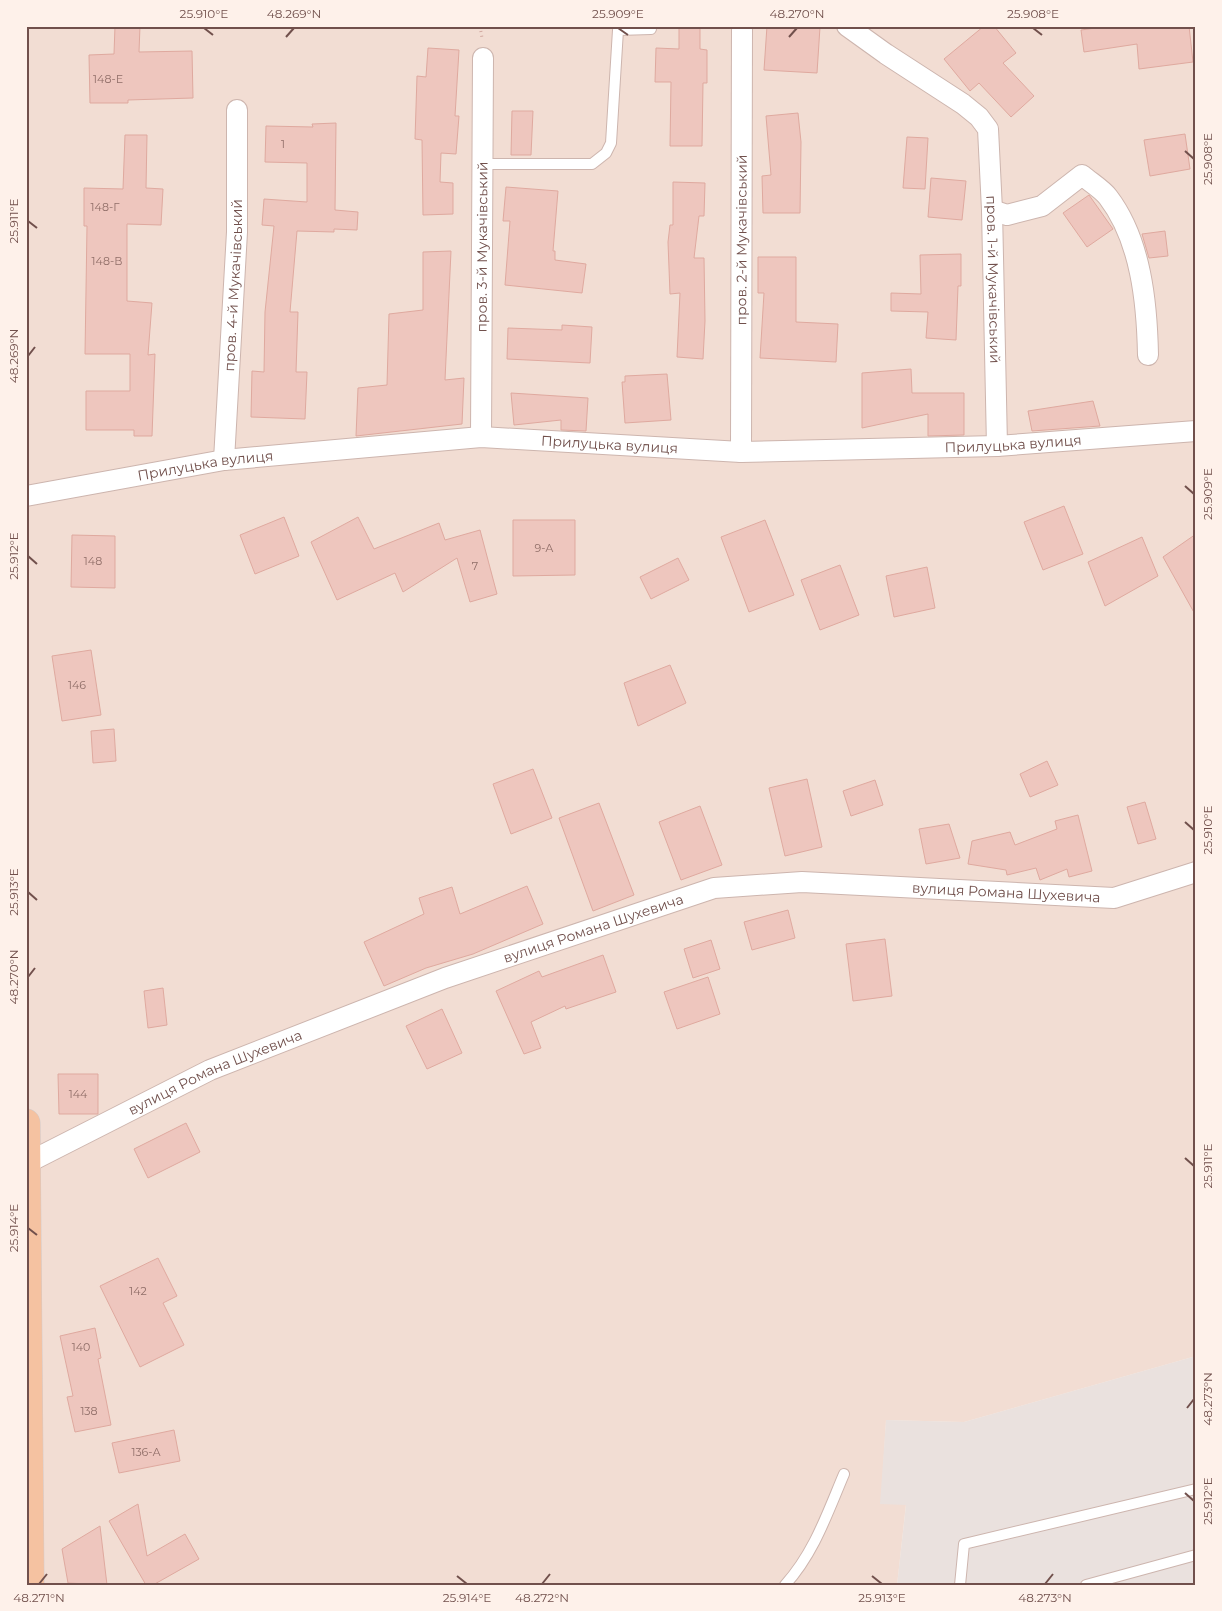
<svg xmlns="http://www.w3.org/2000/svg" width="1222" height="1611" font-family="Montserrat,sans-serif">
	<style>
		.residential { fill: #f2ddd3 }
		.industrial { fill: #eae1de }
		.building { fill: #eec6be; stroke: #dfa99f }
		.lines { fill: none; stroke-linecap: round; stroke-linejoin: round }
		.service-casing { stroke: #cdb5ae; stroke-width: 12 }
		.minor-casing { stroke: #cdb5ae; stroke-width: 22 }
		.primary-casing { stroke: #d4cac9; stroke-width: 29 }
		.path { stroke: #d2a9a1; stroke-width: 3; stroke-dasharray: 1 4; stroke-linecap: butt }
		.service { stroke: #fff; stroke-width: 10 }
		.minor { stroke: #fff; stroke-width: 20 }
		.primary { stroke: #f5c2a1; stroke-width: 28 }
		.ticks { fill: none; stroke: #71504c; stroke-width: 2 }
		.labels { text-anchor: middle; stroke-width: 4.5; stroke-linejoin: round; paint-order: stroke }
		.number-label { font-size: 11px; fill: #906e68 }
		.street-label { font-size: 14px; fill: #71504c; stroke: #fef1ea }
		.neatline { fill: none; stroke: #71504c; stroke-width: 2 }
		.ticks-label { font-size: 12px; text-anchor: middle; fill: #71504c }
	</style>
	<rect width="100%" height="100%" fill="#faede4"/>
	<path class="residential" d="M26,26H1196V1356L964,1422L886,1420L881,1504H906L897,1585H26Z"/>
	<path class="industrial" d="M1196,1356V1585H897L906,1505L880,1504L886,1420L964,1422Z"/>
	<path class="building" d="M115,26H140L139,52L192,51L193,98L128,100V103H90L89,55L114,54Z
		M679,26H700V49L707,50V83H703L702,146H670L671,82H655L656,48L679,49Z
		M767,26L820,27L817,73L764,70Z
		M984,26H994L1016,53L1003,63L1034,96L1011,117L979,83L970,91L944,59Z
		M1110,26H1189L1193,62L1139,69L1137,44L1084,52L1081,30Z
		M428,48L459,50L455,116H459L456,154L441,153L440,182L453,183V214L423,215L422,140L415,139L417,76L426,77Z
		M512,111H533L531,155H511Z
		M798,113L801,142L800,213H763L762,176L771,175L766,116Z
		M336,123L335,210L358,212L357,230L334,229V232L297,231L290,312H298L296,372H307L305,419L251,417L252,371L264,372L265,312L274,226L262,225L264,199L307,202V163L265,162L266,126L313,127L312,124Z
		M1185,134L1190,169L1150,176L1144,140Z
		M125,135H147L146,188L163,189L161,225L127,224V301L152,303L148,355L155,354L152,436H134V430H86V391H130V354H85L87,226H84V188L123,189Z
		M907,137L928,138L925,189L903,188Z
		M931,178L966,181L962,220L928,217Z
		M673,182L705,183L704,216H699L694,258H704L705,321L703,359L677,357L680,293L670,294L668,242L670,225H673Z
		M506,187L558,191L553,251H555V260L586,264L582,293L505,285L510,221H503Z
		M1089,195L1113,229L1087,247L1063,213Z
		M1165,231L1168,256L1149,258L1142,234Z
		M451,251L445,380L464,378L462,424L356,436L358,388L387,385L389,314L423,310V252Z
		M961,254V286H958L956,340L926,338L928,312L891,311V293L921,294L920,255Z
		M758,257H796V322L838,324L836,362L760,358L764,293H758Z
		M562,325L592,327L590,363L507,359L508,328L562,330Z
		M911,369L912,393H964V435L928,436V414L862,428V373Z
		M667,374L671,420L625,423L622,382H625V376Z
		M511,393L588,398L586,431L561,430V420L514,425Z
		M1093,401L1100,426L1032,431L1028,411Z
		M1064,506L1083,554L1043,570L1024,522Z
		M284,517L299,556L255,574L240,535Z
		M358,517L374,549L439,523L445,540L480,530L497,594L470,602L457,558L403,592L395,573L337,600L311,542Z
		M513,520H575V575L513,576Z
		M765,520L794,595L749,612L721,537Z
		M1196,534V616L1163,557Z
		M72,535L115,536V588L71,587Z
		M1142,537L1158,576L1105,606L1088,562Z
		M678,558L689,580L651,599L640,577Z
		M840,565L859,615L820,630L801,580Z
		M927,567L935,608L894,617L886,576Z
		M91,650L101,715L62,721L52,656Z
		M670,665L686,703L638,726L624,683Z
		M114,729L116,761L93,763L91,731Z
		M1047,761L1058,785L1030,797L1020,774Z
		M533,769L552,818L511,834L493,784Z
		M807,779L822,847L785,856L769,788Z
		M875,780L883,805L851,816L843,791Z
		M1145,802L1156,839L1138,844L1127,807Z
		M599,803L634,895L593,911L559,818Z
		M700,806L722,865L681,880L659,822Z
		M1078,815L1092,871L1069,877L1067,869L1040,880L1036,868L1007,875L1006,870L968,864L972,841L1010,832L1015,845L1057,829L1055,821Z
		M949,824L960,858L926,864L919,829Z
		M527,886L543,924L473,954L426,968L384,986L364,942L424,914L419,898L452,887L460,914Z
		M788,910L795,938L752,950L744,922Z
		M885,939L892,996L853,1001L846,944Z
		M711,940L720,969L693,978L684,949Z
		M603,955L616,992L566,1009L565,1006L531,1022L541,1048L524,1054L496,991L539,971L542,977Z
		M708,977L720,1014L677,1029L664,992Z
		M163,988L167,1025L148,1028L144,991Z
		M442,1009L462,1053L427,1069L406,1026Z
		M58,1074H98V1114H59Z
		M186,1123L200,1152L148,1178L134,1149Z
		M158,1258L177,1296L163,1303L184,1345L140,1367L100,1286Z
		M95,1328L101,1358L98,1359L111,1425L75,1432L67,1397L73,1396L60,1336Z
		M174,1430L180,1461L119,1473L112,1443Z
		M138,1504L147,1556L185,1534L199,1559L153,1585H146L109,1521Z
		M100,1526L107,1585L68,1583L62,1549Z"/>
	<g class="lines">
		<defs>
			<path id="service" d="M482,164H592L606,153L611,143L618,30L651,29
				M785,1585C814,1553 827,1514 844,1474
				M960,1585L964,1544L1196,1489
				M1086,1585L1196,1555"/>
			<g id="minor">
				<path id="s1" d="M847,26L886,54L963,104L979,117L988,129L992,210L997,446"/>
				<path d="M992,210L1007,215L1042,206L1082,175C1090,182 1102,189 1108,197C1141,240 1147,303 1148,355"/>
				<path id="s2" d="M481,437L483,58"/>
				<path id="s3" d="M741,452L742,26"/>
				<path id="s4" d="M224,460L237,232V110"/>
				<path id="s5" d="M26,496L224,460L481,437L741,452L997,446L1196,431"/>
				<path id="s6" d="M27,1163L210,1070L445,978L714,888L802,882L1114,898L1196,872"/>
			</g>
			<path id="primary" d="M26,1123L30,1585"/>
		</defs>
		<use href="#service" class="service-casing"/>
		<use href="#minor" class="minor-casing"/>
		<use href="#primary" class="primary-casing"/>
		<path class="path" d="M480,26L482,38"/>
		<use href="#service" class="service"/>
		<use href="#minor" class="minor"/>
		<use href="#primary" class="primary"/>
	</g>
	<path class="ticks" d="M204,28L213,35M618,28L628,35M1033,28L1042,35M286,37L294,28M789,37L797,28M1185,151L1194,159M28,221L37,228M28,356L35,347M1185,486L1194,494M28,556L37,564M1185,822L1194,830M28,892L37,900M28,977L35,968M1185,1158L1194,1166M28,1228L37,1235M1187,1408L1194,1399M1185,1493L1194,1501M457,1576L467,1584M872,1576L882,1584M39,1584L47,1574M542,1584L550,1574M1045,1584L1053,1574"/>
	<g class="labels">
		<g class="number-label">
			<text x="108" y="83">148-Е</text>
			<text x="283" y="148">1</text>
			<text x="105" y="211">148-Г</text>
			<text x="107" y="265">148-В</text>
			<text x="544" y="552">9-А</text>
			<text x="93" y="565">148</text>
			<text x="475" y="570">7</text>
			<text x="77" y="689">146</text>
			<text x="78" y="1098">144</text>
			<text x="138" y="1295">142</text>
			<text x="81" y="1351">140</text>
			<text x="89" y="1415">138</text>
			<text x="146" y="1456">136-А</text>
		</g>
		<g class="street-label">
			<text dy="5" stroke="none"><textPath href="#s3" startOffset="212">пров. 2-й Мукачівський</textPath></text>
			<text dy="5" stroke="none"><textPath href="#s2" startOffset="190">пров. 3-й Мукачівський</textPath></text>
			<text dy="5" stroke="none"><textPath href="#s1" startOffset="326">пров. 1-й Мукачівський</textPath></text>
			<text dy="5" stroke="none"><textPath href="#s4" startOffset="175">пров. 4-й Мукачівський</textPath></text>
			<text dy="5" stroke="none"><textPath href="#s5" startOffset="992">Прилуцька вулиця</textPath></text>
			<text dy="5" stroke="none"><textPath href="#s5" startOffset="588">Прилуцька вулиця</textPath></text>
			<text dy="5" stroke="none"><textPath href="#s5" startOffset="182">Прилуцька вулиця</textPath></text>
			<text dy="5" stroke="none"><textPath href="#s6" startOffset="1034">вулиця Романа Шухевича</textPath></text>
			<text dy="5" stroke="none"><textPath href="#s6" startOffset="614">вулиця Романа Шухевича</textPath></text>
			<text dy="5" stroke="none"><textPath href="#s6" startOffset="209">вулиця Романа Шухевича</textPath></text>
		</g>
	</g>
	<rect width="1222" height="1611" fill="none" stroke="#fef1ea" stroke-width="55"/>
	<rect x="28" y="28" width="1166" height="1556" class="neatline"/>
	<g class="ticks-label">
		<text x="204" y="18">25.910°E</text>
		<text x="294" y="18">48.269°N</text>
		<text x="618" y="18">25.909°E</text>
		<text x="797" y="18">48.270°N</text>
		<text x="1033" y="18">25.908°E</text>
		<text transform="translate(1208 159) rotate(-90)" y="4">25.908°E</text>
		<text transform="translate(14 221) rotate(-90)" y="4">25.911°E</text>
		<text transform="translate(14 356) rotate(-90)" y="4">48.269°N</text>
		<text transform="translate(1208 494) rotate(-90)" y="4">25.909°E</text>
		<text transform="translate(14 556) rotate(-90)" y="4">25.912°E</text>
		<text transform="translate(1208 830) rotate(-90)" y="4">25.910°E</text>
		<text transform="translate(14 892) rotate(-90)" y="4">25.913°E</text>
		<text transform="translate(14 977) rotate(-90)" y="4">48.270°N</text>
		<text transform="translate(1208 1166) rotate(-90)" y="4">25.911°E</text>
		<text transform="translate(14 1228) rotate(-90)" y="4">25.914°E</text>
		<text transform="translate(1208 1399) rotate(-90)" y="4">48.273°N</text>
		<text transform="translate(1208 1501) rotate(-90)" y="4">25.912°E</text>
		<text x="39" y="1602">48.271°N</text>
		<text x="467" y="1602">25.914°E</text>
		<text x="542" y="1602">48.272°N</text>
		<text x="882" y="1602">25.913°E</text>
		<text x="1045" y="1602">48.273°N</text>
	</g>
</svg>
